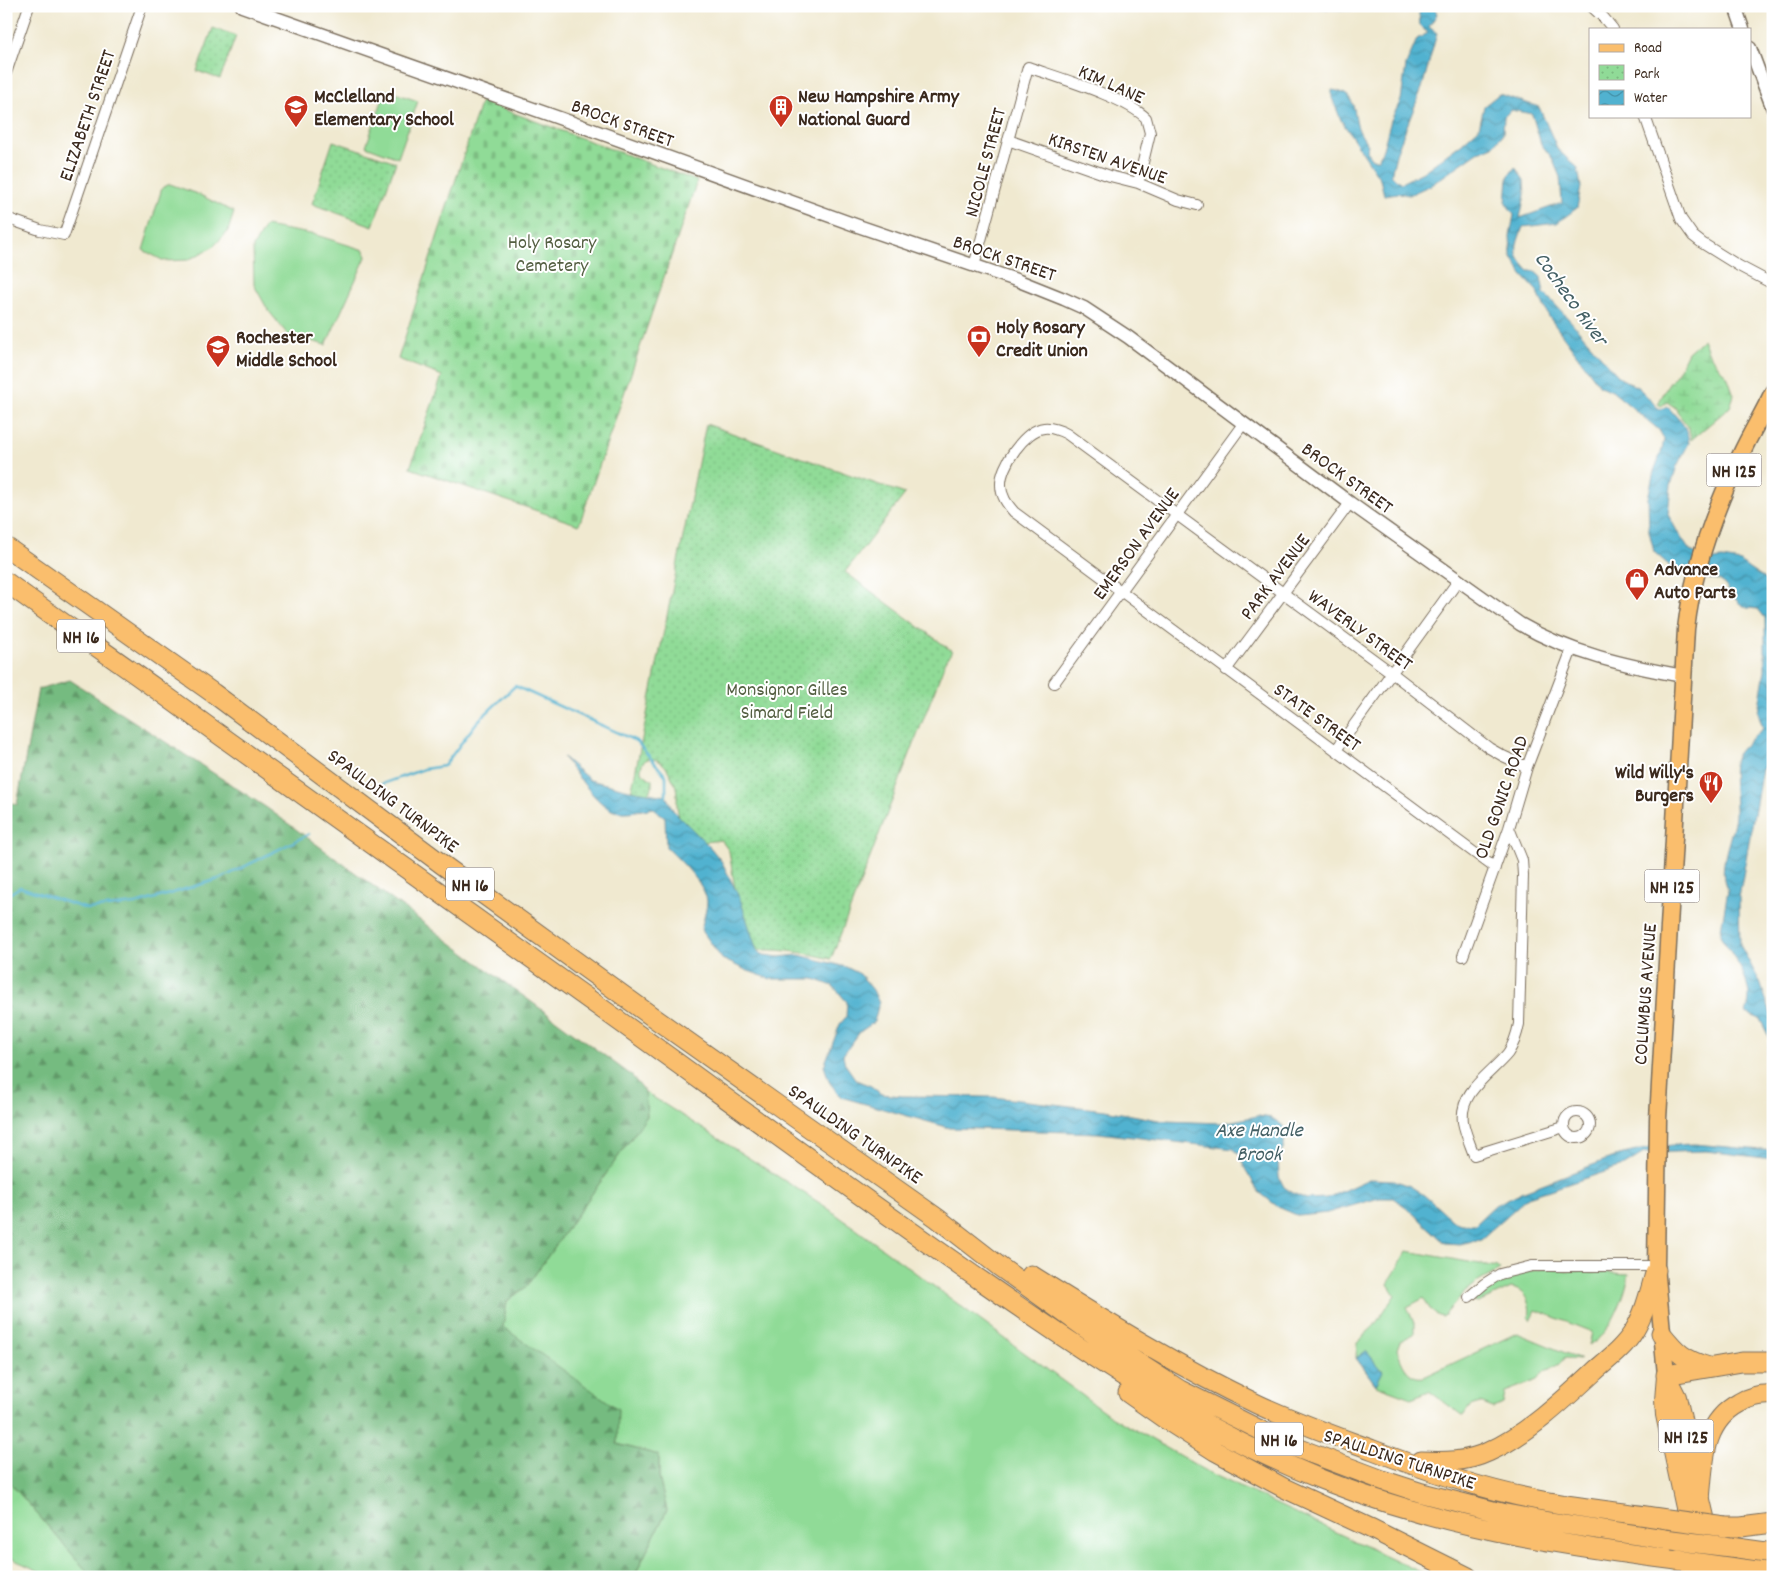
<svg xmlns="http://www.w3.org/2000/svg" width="1779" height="1583" font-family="Dekko,sans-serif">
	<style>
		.grass { fill: #90db97; stroke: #66825a }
		.forest { fill: url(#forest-firs); stroke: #58724f }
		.wetland { fill: url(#wetland-marsh); stroke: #66825a }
		.cemetery { fill: url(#cemetery-stones); stroke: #66825a }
		.park { fill: url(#park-dots); stroke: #66825a }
		.water { fill: url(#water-waves); stroke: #466e77 }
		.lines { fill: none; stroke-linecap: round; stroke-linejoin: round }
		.stream { stroke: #51b2d0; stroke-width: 2.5 }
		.minor-casing { stroke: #7a6d5c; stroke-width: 12 }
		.tertiary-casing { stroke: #7a6d5c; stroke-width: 15 }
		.primary-casing { stroke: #7a6d5c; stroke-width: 19 }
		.trunk-casing { stroke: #7a6d5c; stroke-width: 20 }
		.motorway-casing { stroke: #7a6d5c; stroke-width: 21 }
		.minor { stroke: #fff; stroke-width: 10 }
		.tertiary { stroke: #fff; stroke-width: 12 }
		.primary { stroke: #fabe6d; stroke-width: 16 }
		.trunk { stroke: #fabe6d; stroke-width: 18 }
		.motorway { stroke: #fabe6d; stroke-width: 19 }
		.motorway-bridge-casing { stroke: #7a6d5c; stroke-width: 21; stroke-linecap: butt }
		.motorway-bridge { stroke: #fabe6d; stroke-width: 19 }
		.labels { text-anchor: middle; stroke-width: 4; stroke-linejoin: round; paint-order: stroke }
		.shield { fill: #fff; stroke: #766a62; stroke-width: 1 }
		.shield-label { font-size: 19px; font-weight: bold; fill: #3b2a1e }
		.street-label { font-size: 20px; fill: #3b2a1e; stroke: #fff }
		.poi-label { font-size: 20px; font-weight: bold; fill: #3b2a1e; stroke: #fff; text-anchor: start }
		.park-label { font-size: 20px; fill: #545f42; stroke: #fff }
		.water-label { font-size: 21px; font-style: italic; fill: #446065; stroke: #fff }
	</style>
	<defs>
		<pattern id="forest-firs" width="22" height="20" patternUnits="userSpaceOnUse" patternTransform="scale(1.25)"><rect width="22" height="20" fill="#74bb80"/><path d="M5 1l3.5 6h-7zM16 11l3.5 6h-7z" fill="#609868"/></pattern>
		<pattern id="wetland-marsh" width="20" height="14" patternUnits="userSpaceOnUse" patternTransform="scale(1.25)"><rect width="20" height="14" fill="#90db97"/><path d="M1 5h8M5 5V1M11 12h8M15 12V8" fill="none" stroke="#7dbc82"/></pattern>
		<pattern id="cemetery-stones" width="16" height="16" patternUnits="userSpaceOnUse" patternTransform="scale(1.25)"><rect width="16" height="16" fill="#90db97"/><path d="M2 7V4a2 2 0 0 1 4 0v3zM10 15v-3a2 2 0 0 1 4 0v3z" fill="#7dbc82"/></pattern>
		<pattern id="park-dots" width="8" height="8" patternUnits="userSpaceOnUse" patternTransform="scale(1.25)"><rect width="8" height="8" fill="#90db97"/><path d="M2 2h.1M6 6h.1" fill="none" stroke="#7dbc82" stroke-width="1.8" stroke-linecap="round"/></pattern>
		<pattern id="water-waves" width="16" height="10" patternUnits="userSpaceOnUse" patternTransform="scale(1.25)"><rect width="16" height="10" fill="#51b2d0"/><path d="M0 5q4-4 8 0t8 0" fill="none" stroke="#4491a8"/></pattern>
	</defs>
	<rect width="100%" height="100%" fill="#fff"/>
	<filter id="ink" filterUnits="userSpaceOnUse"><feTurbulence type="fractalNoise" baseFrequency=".02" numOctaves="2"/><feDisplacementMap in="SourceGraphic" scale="10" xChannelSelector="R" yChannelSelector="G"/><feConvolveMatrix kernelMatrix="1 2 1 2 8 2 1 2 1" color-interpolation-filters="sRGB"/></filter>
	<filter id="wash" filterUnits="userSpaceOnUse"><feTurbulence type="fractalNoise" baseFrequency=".0096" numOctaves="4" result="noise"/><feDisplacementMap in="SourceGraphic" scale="20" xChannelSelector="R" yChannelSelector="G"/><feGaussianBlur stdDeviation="1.12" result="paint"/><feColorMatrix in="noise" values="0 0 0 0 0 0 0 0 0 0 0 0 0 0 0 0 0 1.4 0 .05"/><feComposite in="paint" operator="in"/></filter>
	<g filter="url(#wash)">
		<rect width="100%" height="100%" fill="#f0e9d0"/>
		<path class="grass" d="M386,90L418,101L398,158L366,146Z
			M170,184L200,195L234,212L228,231L213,247L188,260L164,261L143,250L162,188Z
			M265,226L316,235L364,250L366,257L326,345L288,335L268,310L254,285L253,247Z
			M645,1092L826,1207L1109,1415L1210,1473L1431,1577H634L667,1510L659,1478V1455L617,1444L503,1327L507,1301L526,1287L647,1116Z
			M1407,1251L1497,1267L1500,1270L1478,1282L1464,1293L1443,1317C1432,1315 1429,1308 1424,1298L1407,1307L1414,1323V1334L1400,1341L1397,1349C1401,1362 1407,1380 1424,1377L1517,1333L1580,1359L1565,1358L1560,1364L1545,1371L1537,1380L1505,1392L1503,1404L1493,1408L1480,1403L1470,1406L1463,1416L1429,1391L1411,1398L1376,1385L1356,1358L1357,1342L1374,1326L1395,1295L1388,1284Z
			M1544,1269L1629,1274C1626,1292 1616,1318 1604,1333C1600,1338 1593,1342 1589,1345L1592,1332L1536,1310L1531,1320L1529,1317C1532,1304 1525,1290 1511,1288L1478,1303L1474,1302V1297C1498,1279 1515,1273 1544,1269Z
			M6,1478L92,1577H52L6,1556Z"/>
		<path class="forest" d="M70,680L267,808L631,1075L645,1092L647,1116L526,1287L507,1301L503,1327L618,1409L617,1444L659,1455V1478L667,1510L634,1577H92L6,1478V800L17,805L38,689Z"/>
		<path class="wetland" d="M1703,339L1709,354L1728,378L1734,395L1730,407L1691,440L1689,428L1677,412L1676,408L1667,402L1661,406L1658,404L1668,385L1678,372L1688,352Z"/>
		<path class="cemetery" d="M481,101L697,181L579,525L410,468L442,376L398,359Z"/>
		<path class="park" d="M213,28L236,36L220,79L197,71Z
			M333,141L396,162L373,226L312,204Z
			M706,424L905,494L845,572L952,651L945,663L831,959C803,952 778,948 749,951L735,889L729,851L721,840L704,842L683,830C681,823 678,815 677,807C677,796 678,789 673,780C670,774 667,767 662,763C652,755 640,758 641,772L652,780V788L647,795L630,798Z"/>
		<path class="water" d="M1305,6H1399L1397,8C1366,11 1336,11 1305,6Z
			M1421,6H1434L1437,14L1429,27L1437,33L1422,88L1397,151L1391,175L1401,183L1423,172L1461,144L1479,128L1484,106L1499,94L1539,107L1558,150L1578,168L1581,187L1577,208L1557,223L1523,227C1515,248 1512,254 1529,271H1534L1541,277L1544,293L1567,317L1620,378L1639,388L1657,407L1660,409L1668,407L1682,423L1687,431L1689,443L1677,466L1671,485L1668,514L1678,533L1690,551L1714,560L1722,559L1741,562C1751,573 1765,576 1773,588V755L1762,769L1739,898L1740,945L1760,982L1773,1020V1057L1767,1058L1770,1039L1760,1019L1746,1013C1757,984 1734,959 1720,935L1728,890C1715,870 1733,837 1735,815C1736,800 1730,769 1736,756C1740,749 1757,734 1763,728L1758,712L1765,670V618L1758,609L1747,608L1739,603L1728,591L1726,585L1719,580L1685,576L1671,567L1654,552L1649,531L1648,498L1654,471L1662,450L1664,439L1659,430L1612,391L1600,386L1549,317L1537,291L1522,275L1511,255L1510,236L1514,215L1506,203L1508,177L1515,167L1524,180L1525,195L1520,218L1562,203L1560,177L1552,158L1541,144L1532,114L1511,110L1504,117L1503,134L1493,146L1478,152L1431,185L1409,195L1398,193L1384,195L1380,179L1341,120L1332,98V90C1355,93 1353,106 1357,124C1358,131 1364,139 1368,145L1366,151L1372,159H1378L1383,149L1391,120L1401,100L1406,65L1417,39L1428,33L1420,26L1419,13Z
			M563,757L590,780L629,790L666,796L673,810L710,847L722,862L740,899L757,951L764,955L779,957L799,955L846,967L860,974L873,990L879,1003L874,1022L860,1032L843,1055L845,1064L856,1080L871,1086L881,1094L902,1096L993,1097L1105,1110L1164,1121L1222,1123L1258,1116L1272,1118L1285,1127L1284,1147L1278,1157L1279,1177L1284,1187L1293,1193L1306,1199L1327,1198L1369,1179L1394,1180L1410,1186L1424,1195L1453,1221L1461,1224H1475L1495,1205L1524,1191L1619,1155L1645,1149L1672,1145L1695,1144L1773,1151V1159L1706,1151L1644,1153L1623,1166L1528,1197L1481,1239L1460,1244L1445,1243L1406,1207L1393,1198H1379L1327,1213L1299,1216L1278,1207L1259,1192L1244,1167L1241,1157L1234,1149L1099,1133L950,1128L841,1097L830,1083L824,1066L840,1024L846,1017L847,1002L833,986L814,979H771L748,971L722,959L701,929C703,921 707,909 707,901C705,884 678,858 666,847L665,817L653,808C641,810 625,814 614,811C598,806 574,771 563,757Z
			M1366,1351L1383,1371L1376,1385L1356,1358Z"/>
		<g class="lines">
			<path class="stream" d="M382,784L424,769L444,766L477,722L515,686L636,741L666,776V796
				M6,896L20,887L87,909L136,904L222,878L309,834"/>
		</g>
	</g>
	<g filter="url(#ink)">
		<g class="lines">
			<defs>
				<path id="minor" d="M1591,6L1604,18L1613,29
					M6,73L29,6
					M1645,116L1681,219L1693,236L1702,243L1739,266L1773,284
					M1008,140L1110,176L1138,183L1178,200L1197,205
					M6,218L40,230L64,235L142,6
					M974,266L1028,67C1059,78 1125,97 1146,118L1150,133L1138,183
					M1226,670L1350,503
					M1054,683L1243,424
					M1336,750L1458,581
					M1509,828L1522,860L1523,875L1519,1024C1517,1034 1514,1044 1508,1053C1491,1074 1459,1091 1463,1122C1465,1133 1470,1144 1474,1155L1564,1127
					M1495,868L1014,512C1007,504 1001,496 1001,485C1000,466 1025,430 1044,428C1052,427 1061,431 1067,434L1392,673L1489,748L1503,756L1527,767
					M1463,956L1509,828L1527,767L1572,649
					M1564 1125a13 13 0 1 1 26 0a13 13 0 1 1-26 0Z
					M1469,1297L1484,1284L1500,1274L1532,1266H1656"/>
				<path id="tertiary" d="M242,6L559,118L858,226L1019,281L1064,299L1084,308L1128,337L1350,503L1520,624C1569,653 1627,666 1683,676
					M1735,6L1743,29
					M1750,48L1773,109"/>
				<path id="primary" d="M1666,1375L1656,1266L1658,1119L1686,629C1693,568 1716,506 1743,450C1752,431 1764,412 1773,392"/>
				<path id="trunk" d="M1666,1375L1677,1397L1719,1577
					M1666,1376L1664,1400L1665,1415L1700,1577"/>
				<path id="motorway" d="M6,547L213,693L443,865L657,1020L937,1218L1000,1267L1098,1337L1180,1390L1292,1446L1385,1481L1422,1493L1501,1513L1549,1522L1672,1540
					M6,582C56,619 108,654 159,691C310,801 463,908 615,1018C737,1106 859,1196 983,1282C1091,1357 1200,1431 1323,1480C1436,1525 1556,1545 1677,1560
					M1031,1275C1104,1321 1179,1367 1257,1404C1295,1422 1335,1436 1373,1450C1425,1470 1478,1488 1533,1499C1577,1508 1623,1512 1667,1519
					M1661,1333C1677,1353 1684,1360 1709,1367
					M1666,1375L1742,1362H1773
					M1128,1393L1165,1419L1215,1451L1284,1488L1370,1528L1468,1577
					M1421,1461C1445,1462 1467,1462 1488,1452C1526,1436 1567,1397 1597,1369C1610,1358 1625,1346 1634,1331C1645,1313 1650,1291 1656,1270
					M1700,1499C1704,1462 1702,1423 1739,1403C1749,1397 1761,1394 1773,1395
					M1726,1527H1741L1773,1523
					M1730,1547L1773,1553
					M1735,1568L1773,1573"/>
			</defs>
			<use href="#minor" class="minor-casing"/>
			<use href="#tertiary" class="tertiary-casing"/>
			<use href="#primary" class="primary-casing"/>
			<use href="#trunk" class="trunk-casing"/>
			<use href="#motorway" class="motorway-casing"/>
			<use href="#minor" class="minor"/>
			<use href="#tertiary" class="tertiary"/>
			<use href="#primary" class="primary"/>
			<use href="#trunk" class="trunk"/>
			<use href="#motorway" class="motorway"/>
			<defs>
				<path id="motorway-bridge" d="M1667,1519L1726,1527
					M1672,1540L1730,1547
					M1677,1560L1735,1568"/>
			</defs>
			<use href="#motorway-bridge" class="motorway-bridge-casing"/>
			<use href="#motorway-bridge" class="motorway-bridge"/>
		</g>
	</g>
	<defs>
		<symbol id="school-pin" viewBox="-11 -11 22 30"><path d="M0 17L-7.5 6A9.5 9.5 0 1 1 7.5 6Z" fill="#c8321e" stroke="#fff"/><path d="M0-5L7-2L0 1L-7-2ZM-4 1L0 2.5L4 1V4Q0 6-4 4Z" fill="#fff"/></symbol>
		<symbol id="building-pin" viewBox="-11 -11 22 30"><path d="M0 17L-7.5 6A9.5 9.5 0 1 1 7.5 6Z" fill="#c8321e" stroke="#fff"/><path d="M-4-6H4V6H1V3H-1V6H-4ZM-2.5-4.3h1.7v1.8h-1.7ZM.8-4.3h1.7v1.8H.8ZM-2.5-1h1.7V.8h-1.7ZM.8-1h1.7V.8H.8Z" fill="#fff"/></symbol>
		<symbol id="bank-pin" viewBox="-11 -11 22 30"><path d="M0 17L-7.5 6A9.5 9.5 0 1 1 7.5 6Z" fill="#c8321e" stroke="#fff"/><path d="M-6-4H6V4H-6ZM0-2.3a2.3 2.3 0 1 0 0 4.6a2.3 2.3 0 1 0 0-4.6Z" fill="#fff"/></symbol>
		<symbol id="shop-pin" viewBox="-11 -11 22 30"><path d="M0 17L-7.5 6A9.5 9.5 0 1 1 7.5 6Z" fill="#c8321e" stroke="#fff"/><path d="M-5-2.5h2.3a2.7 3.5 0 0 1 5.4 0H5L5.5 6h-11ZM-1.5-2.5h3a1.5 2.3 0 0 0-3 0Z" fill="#fff"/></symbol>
		<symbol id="restaurant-pin" viewBox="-11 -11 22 30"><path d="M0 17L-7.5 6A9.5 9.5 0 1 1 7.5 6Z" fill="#c8321e" stroke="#fff"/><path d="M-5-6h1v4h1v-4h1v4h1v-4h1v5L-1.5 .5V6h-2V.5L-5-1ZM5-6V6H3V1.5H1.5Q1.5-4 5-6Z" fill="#fff"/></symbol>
	</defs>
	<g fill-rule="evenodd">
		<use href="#school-pin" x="282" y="93" width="28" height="38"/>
		<use href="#building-pin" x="767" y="93" width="28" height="38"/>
		<use href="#bank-pin" x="965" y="323" width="28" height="38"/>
		<use href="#school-pin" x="204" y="333" width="28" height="38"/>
		<use href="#shop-pin" x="1623" y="566" width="28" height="38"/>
		<use href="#restaurant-pin" x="1697" y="769" width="28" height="38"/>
	</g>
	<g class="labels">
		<g class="shield">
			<rect x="1706.5" y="453.5" width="55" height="33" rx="4"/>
			<rect x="57" y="619.5" width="48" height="33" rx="4"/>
			<rect x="446" y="867.5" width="48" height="33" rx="4"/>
			<rect x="1644.5" y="869.5" width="55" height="33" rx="4"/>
			<rect x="1658.5" y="1419.5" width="55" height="33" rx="4"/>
			<rect x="1255" y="1422.5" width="48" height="33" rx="4"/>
		</g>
		<g class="shield-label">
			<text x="1734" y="477">NH 125</text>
			<text x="81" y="643">NH 16</text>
			<text x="470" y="891">NH 16</text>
			<text x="1672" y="893">NH 125</text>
			<text x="1686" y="1443">NH 125</text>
			<text x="1279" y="1446">NH 16</text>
		</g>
		<g class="street-label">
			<text transform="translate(1112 83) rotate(24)" y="7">KIM LANE</text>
			<text transform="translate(86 115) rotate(-71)" y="7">ELIZABETH STREET</text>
			<text transform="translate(623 122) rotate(20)" y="7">BROCK STREET</text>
			<text transform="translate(1108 157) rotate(19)" y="7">KIRSTEN AVENUE</text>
			<text transform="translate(984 162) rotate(-75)" y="7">NICOLE STREET</text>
			<text transform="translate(1005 257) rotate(19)" y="7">BROCK STREET</text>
			<text transform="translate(1348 477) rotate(36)" y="7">BROCK STREET</text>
			<text transform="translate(1135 543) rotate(-54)" y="7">EMERSON AVENUE</text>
			<text transform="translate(1274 576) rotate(-53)" y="7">PARK AVENUE</text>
			<text transform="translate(1361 629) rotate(36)" y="7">WAVERLY STREET</text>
			<text transform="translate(1318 716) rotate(36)" y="7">STATE STREET</text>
			<text transform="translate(1500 797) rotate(-71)" y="7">OLD GONIC ROAD</text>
			<text transform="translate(394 800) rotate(37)" y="7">SPAULDING TURNPIKE</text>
			<text transform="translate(1644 994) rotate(-86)" y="7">COLUMBUS AVENUE</text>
			<text transform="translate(856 1133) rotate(35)" y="7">SPAULDING TURNPIKE</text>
			<text transform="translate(1400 1458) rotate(18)" y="7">SPAULDING TURNPIKE</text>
		</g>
		<g class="poi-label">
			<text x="314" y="102">McClelland<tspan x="314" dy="23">Elementary School</tspan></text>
			<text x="798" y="102">New Hampshire Army<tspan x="798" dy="23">National Guard</tspan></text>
			<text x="996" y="333">Holy Rosary<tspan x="996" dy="23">Credit Union</tspan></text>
			<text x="236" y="343">Rochester<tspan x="236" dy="23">Middle School</tspan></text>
			<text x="1654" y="575">Advance<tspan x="1654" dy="23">Auto Parts</tspan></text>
			<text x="1694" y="778" text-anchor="end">Wild Willy's<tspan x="1694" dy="23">Burgers</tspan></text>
		</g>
		<g class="park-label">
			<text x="552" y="248">Holy Rosary<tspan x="552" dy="23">Cemetery</tspan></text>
			<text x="787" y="695">Monsignor Gilles<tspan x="787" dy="23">Simard Field</tspan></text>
		</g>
		<g class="water-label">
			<text transform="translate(1572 298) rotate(54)" y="7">Cocheco River</text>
			<text x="1259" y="1136">Axe Handle<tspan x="1259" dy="24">Brook</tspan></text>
		</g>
	</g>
	<rect width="1779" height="1583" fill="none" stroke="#fff" stroke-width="25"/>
	<rect x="1589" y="28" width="162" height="90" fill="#ffffff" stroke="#b1aaa5"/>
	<rect x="1599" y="44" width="25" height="8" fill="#fabe6d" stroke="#b1aaa5"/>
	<text x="1634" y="52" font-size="15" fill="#3b2a1e">Road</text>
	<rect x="1599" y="65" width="25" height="15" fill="url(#park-dots)" stroke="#b1aaa5"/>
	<text x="1634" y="78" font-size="15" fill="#3b2a1e">Park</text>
	<rect x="1599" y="90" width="25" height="15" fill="url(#water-waves)" stroke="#b1aaa5"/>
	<text x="1634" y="102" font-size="15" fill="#3b2a1e">Water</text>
</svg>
